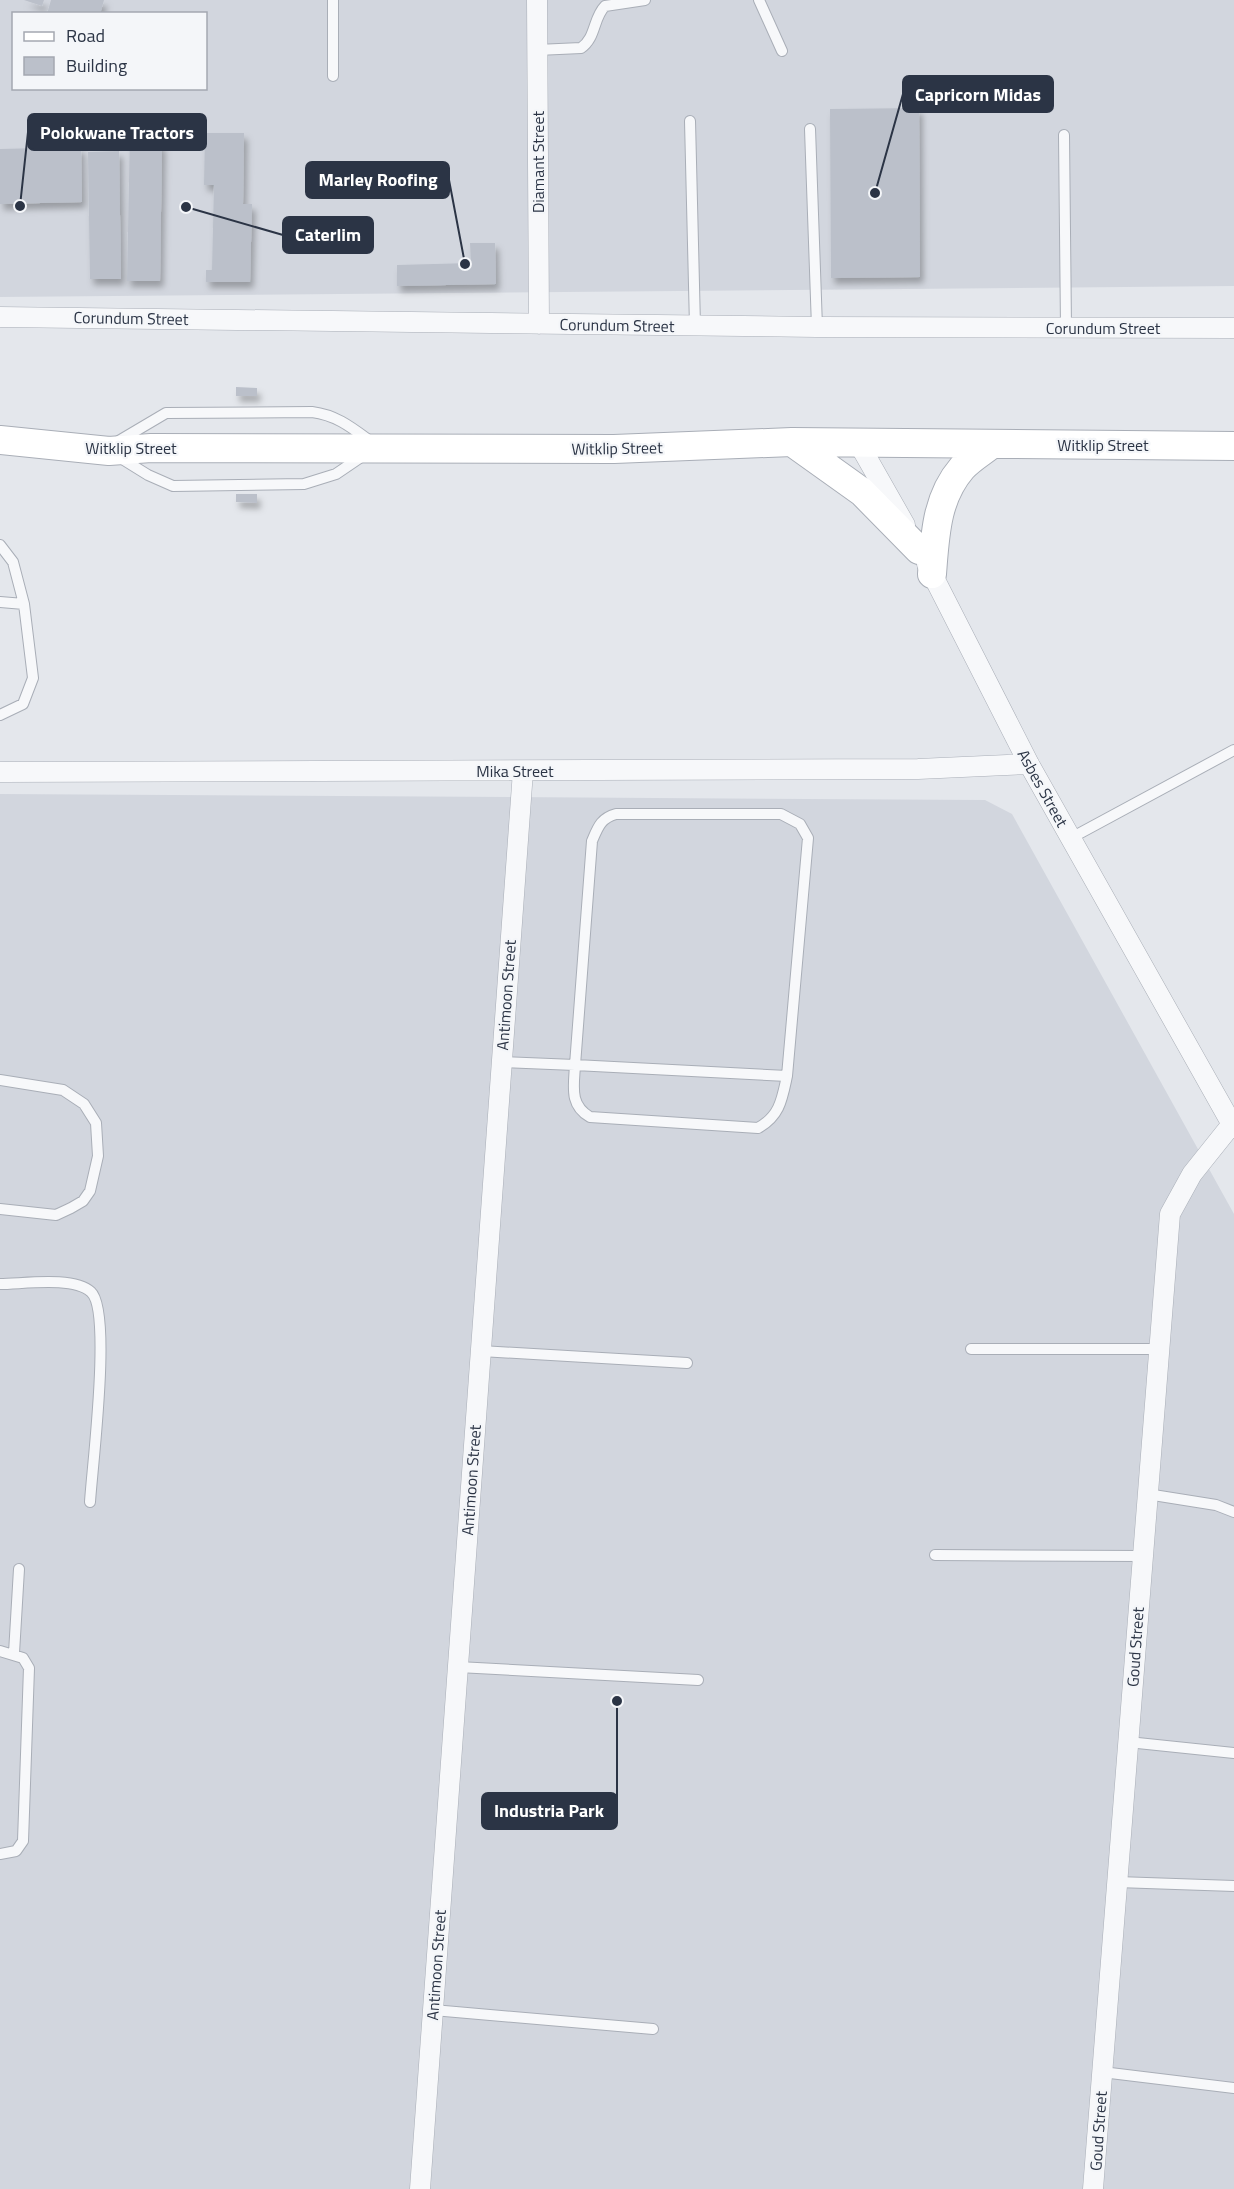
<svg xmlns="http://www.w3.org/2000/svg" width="1234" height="2189" font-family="'Titillium Web',sans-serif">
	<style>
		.built { fill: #d2d6de; fill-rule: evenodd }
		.building { fill: #bbc0ca; filter: url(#shadow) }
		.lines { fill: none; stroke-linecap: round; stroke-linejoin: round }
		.lane-casing { stroke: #a9aeb7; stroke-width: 12 }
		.street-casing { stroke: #a9aeb7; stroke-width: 21 }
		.secondary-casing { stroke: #a9aeb7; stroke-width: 30 }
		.lane { stroke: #f7f8fa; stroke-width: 10 }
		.street { stroke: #f7f8fa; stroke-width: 20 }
		.secondary { stroke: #fff; stroke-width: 28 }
		.labels { text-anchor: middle; stroke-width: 4.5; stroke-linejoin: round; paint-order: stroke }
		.street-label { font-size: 16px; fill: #2b3445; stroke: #f4f6f9 }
		.leader { fill: none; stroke: #2b3445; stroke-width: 2 }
		.callout-dot { fill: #2b3445; stroke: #f4f6f9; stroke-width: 2 }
		.callout { fill: #2b3445; stroke: #2b3445; stroke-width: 2 }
		.callout-label { font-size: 18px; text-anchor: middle; font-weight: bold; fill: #fff }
	</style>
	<defs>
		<filter id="shadow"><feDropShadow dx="3.5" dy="6" stdDeviation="3" flood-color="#0004"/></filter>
	</defs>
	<rect width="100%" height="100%" fill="#e4e7ec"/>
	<path class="built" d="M0,0H1234V286L0,297ZM14,14H206V88H14Z
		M0,794L985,800L1012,814L1234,1214V2189H0Z"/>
	<path class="building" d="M24,0H44L42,6Z
		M51,0H104L100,14H47Z
		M919,108L920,277L831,278L830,109Z
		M130,132L158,133L157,144H162L160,281H127Z
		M205,133H244L243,204H252L250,282H206V270H212L214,185H204Z
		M81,147L82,202L0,204V149Z
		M119,151L121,279H90L88,152Z
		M470,243H495L496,284L397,286V265L471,263Z
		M236,387L257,388V396H236Z
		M236,494H257V503L236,502Z"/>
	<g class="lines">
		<defs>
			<path id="lane" d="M759,0L782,51
				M537,50L581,48C596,38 593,18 605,6L645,0
				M333,76V0
				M690,121L695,326
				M810,129L817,327
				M1064,135L1066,328
				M117,442L166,413L312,412C336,415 351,427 370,441
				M119,457L148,475L173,486L304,484L336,474L364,455
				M0,545L13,562L24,604L33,678L23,704L0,715
				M0,602L24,604
				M1071,838L1234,750
				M501,1062L575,1065L592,841C598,827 601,818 616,814H781L800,824L808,838L787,1076C782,1099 780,1116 758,1128L590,1117C569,1105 574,1086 575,1065L787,1076
				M0,1080L63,1090L84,1104L96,1123L98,1156L90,1191L83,1201L71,1208L56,1215L0,1209
				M0,1284C23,1284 73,1276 91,1292C112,1311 92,1468 90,1502
				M971,1349H1158
				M481,1351L687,1363
				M1147,1494L1216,1505L1234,1512
				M935,1555L1142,1556
				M0,1651L23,1658L29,1668L23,1841L16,1851L0,1854
				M14,1653L19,1569
				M458,1667L698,1680
				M1128,1742L1234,1753
				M1117,1882L1234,1886
				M433,2010L653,2029
				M1102,2072L1234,2088"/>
			<path id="street" d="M537,0L539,324
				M0,317L817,327L1234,328
				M859,444L905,525
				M927,564L1029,764L1234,1128
				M0,772L918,769L1029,764
				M420,2189L523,771
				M1093,2189L1170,1214L1192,1174L1232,1124"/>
			<path id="secondary" d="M0,440L109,451L151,448L614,449L792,442L1234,446
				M792,442L862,492L919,550
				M932,574C935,536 936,498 962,468C970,459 982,452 992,444"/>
		</defs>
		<use href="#lane" class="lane-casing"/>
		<use href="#street" class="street-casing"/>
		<use href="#secondary" class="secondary-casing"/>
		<use href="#lane" class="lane"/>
		<use href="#street" class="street"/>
		<use href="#secondary" class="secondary"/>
	</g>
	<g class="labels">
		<g class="street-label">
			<text transform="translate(538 162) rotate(-90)" y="6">Diamant Street</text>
			<text transform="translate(131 318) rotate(1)" y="6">Corundum Street</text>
			<text transform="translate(617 325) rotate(1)" y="6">Corundum Street</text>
			<text x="1103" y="334">Corundum Street</text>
			<text x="1103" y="451">Witklip Street</text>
			<text x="131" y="454">Witklip Street</text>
			<text transform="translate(617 448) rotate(-1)" y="6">Witklip Street</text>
			<text x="515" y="777">Mika Street</text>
			<text transform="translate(1043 788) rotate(61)" y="6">Asbes Street</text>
			<text transform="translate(506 995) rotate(-86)" y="6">Antimoon Street</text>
			<text transform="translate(471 1480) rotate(-86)" y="6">Antimoon Street</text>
			<text transform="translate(1135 1647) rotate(-86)" y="6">Goud Street</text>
			<text transform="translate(436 1965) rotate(-86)" y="6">Antimoon Street</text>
			<text transform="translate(1098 2131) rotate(-86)" y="6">Goud Street</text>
		</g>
	</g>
	<path class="leader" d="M875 193L903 94M20 206L28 132M465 264L449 180M186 207L283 235M617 1701L617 1811"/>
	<g class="callout-dot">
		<circle cx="875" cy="193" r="6"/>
		<circle cx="20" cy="206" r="6"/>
		<circle cx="465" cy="264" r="6"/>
		<circle cx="186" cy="207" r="6"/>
		<circle cx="617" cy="1701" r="6"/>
	</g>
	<g class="callout">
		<rect x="903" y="76" width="150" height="36" rx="6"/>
		<rect x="28" y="114" width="178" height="36" rx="6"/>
		<rect x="306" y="162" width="143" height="36" rx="6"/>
		<rect x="283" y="217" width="90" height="36" rx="6"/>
		<rect x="482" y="1793" width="135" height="36" rx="6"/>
	</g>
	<g class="callout-label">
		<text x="978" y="101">Capricorn Midas</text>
		<text x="117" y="139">Polokwane Tractors</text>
		<text x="378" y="186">Marley Roofing</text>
		<text x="328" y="241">Caterlim</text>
		<text x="549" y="1817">Industria Park</text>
	</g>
	<rect x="12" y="12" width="195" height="78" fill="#f4f6f9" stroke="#a4a8b1" stroke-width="1.5"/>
	<rect x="24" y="32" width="30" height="9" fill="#ffffff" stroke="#a4a8b1" stroke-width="1.5"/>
	<text x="66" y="42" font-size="18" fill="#2b3445">Road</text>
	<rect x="24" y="57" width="30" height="18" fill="#bbc0ca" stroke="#a4a8b1" stroke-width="1.5"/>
	<text x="66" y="72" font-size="18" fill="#2b3445">Building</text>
</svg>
